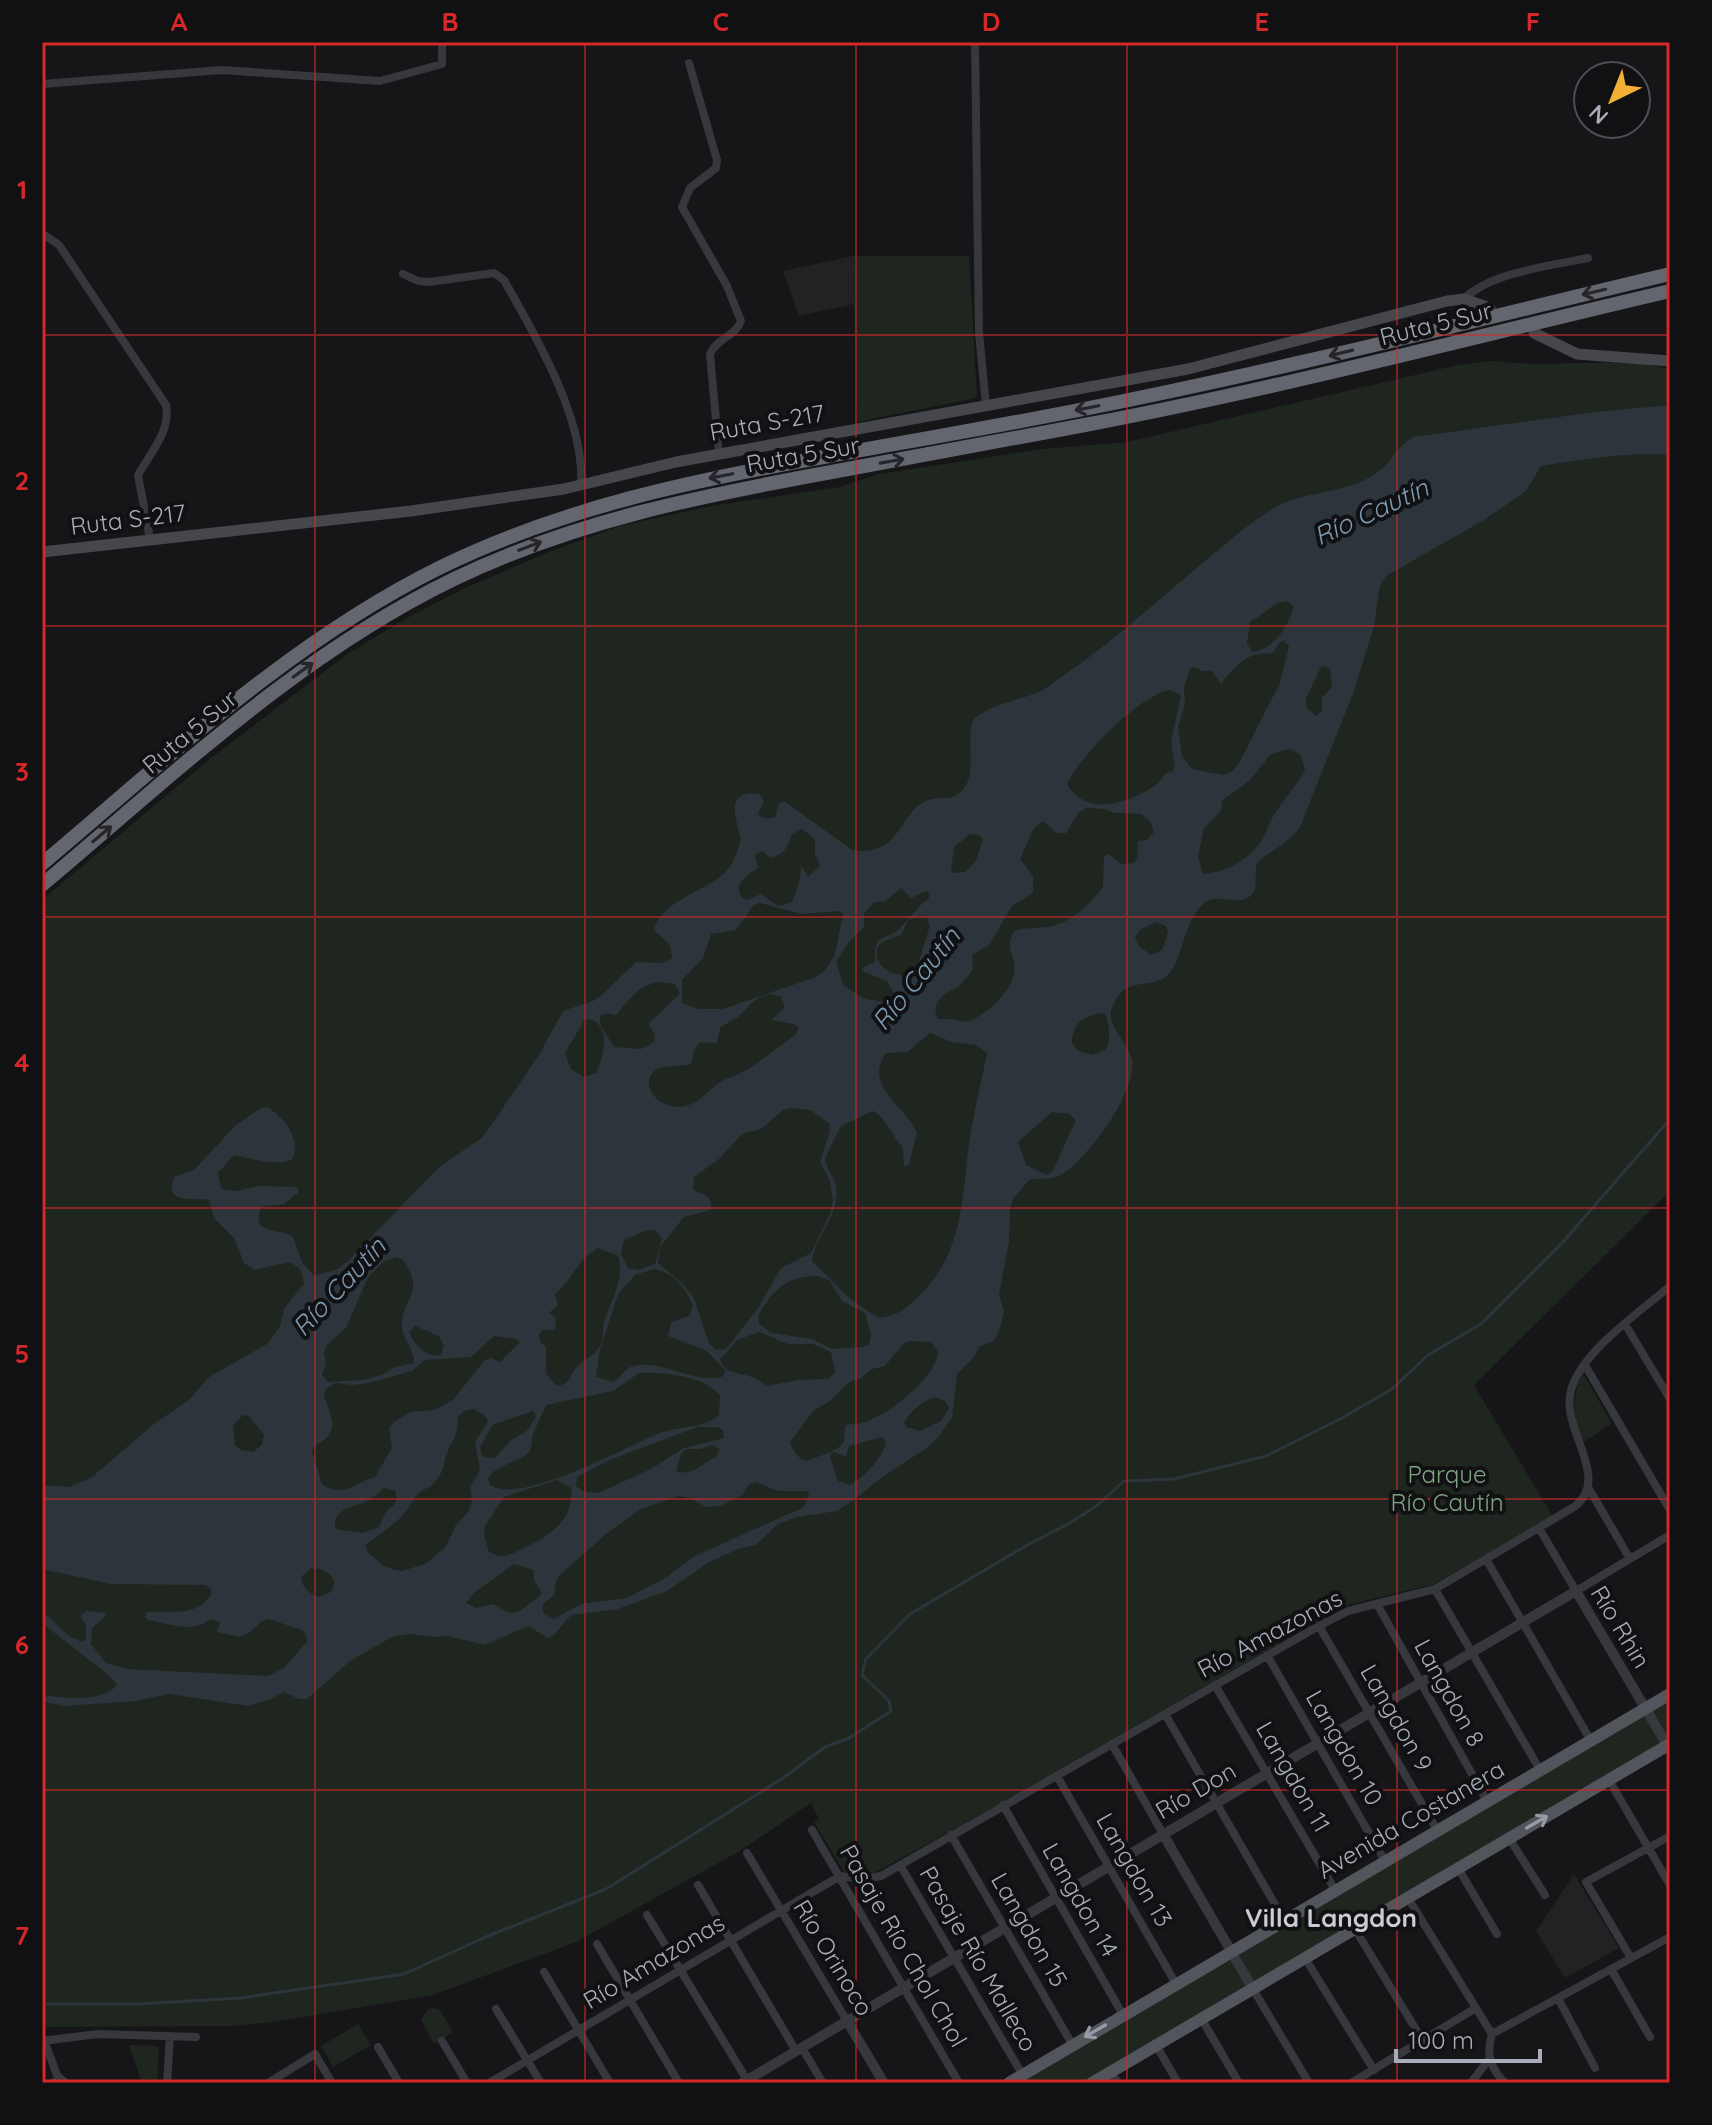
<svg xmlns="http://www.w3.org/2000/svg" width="1712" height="2125" font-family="Quicksand,sans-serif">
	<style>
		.built { fill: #222225 }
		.green { fill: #1e261f }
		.water { fill: #2c353c; fill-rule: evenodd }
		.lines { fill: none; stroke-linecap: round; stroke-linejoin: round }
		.stream { stroke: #2c353c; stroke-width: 3 }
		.minor { stroke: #37383d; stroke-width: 8 }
		.tertiary { stroke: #37383d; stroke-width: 10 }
		.secondary { stroke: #45474d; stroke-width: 11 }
		.primary { stroke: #53555c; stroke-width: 12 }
		.motorway { stroke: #63666e; stroke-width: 14 }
		.oneway { stroke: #26262a }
		.oneway2 { stroke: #979ba6 }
		.grid { fill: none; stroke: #d62828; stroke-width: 2; stroke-opacity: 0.55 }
		.labels { text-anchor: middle; stroke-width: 8; stroke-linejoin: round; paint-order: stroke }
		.street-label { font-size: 24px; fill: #a8adb8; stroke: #111113 }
		.park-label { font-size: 24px; fill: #7fa381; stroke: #111113 }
		.water-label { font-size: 26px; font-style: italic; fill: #7f9bb3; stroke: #111113 }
		.neighbourhood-label { font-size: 26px; font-weight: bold; fill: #c9ccd4; stroke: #111113 }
		.neatline { fill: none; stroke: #d62828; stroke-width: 3 }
		.grid-label { font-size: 26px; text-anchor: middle; font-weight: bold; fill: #d62828 }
	</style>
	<rect width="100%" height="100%" fill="#161618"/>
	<path class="built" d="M853,256L854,304L799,316L783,271Z
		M1574,1874L1619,1948L1565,1978L1536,1931Z"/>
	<path class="green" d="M853,256H969L977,398L857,422Z
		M1490,361L1532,364L1633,362L1670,369V1191L1474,1385L1553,1517L1434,1584L1347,1605L960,1826L852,1885L814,1822L819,1819L811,1803L740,1851L576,1942L433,1995L275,2022L230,2026L42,2027V900L211,758L346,655L403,620L467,587L549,552L620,526L712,506L840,487L879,474L1043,449L1127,442L1458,365Z
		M1583,1374L1612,1423L1581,1444C1575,1418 1569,1399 1583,1374Z
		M1670,1696V1741L1089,2083H1013Z
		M436,2008L440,2010L453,2032L434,2044L421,2019L428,2009Z
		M358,2024L371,2045L333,2067L321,2046Z
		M129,2045L159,2046L157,2083H142Z"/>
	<path class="water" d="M1670,405V455C1626,452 1585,459 1541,466L1526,491L1484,520L1386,576L1380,585L1374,626L1354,691L1300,827C1288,844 1272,849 1257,863C1254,872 1258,886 1253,893C1241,910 1217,890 1203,904C1183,923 1182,962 1168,975C1151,991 1127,974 1113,1005C1103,1026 1129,1041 1132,1060C1137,1092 1089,1156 1064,1173C1053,1181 1041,1177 1029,1180L1013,1199L1010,1209L1009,1242L999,1294L1004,1311L1000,1328L994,1341L980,1346L973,1358L957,1374L952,1418L939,1436L928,1447L881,1478L854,1500L837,1511L797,1517L778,1524L756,1545L741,1548L709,1562L667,1591L618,1609L571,1615L554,1635L548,1638L528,1626L485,1645L448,1636L435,1637L409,1634L392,1637L350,1661L307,1699H299L284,1692L269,1700L248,1706L169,1694L136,1701L63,1706L42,1701V1695C63,1698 103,1703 117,1685L111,1677L42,1623V1611L69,1636L83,1642L86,1638V1624L81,1618L82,1614L87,1611L106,1613V1616L92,1628L91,1644L106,1663L127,1669L268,1676L284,1668L307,1642L306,1636L302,1630L269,1619L262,1621L249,1633L240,1637L217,1632L220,1622L210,1619C195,1634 168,1624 149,1620L145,1617L147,1612C172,1610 194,1618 211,1595V1589L205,1585L111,1584L42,1569V1485L70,1487L92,1477L154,1424L190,1399L209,1377L267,1344L280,1327L284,1309L304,1283L300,1269L290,1262L254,1270L244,1263L234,1238L214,1218L209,1200C193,1197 163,1206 174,1177L194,1170L235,1126L261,1108L267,1107C284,1117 302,1140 292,1160C272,1166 253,1159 234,1155L218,1173L221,1189L235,1191L260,1186L297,1187L299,1192L284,1204L261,1207C250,1236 279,1227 293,1237L302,1262L314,1276L338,1269L348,1261L438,1168L483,1137L539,1055L563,1011L593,1001L602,995L636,962L663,963L672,958L670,945L654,930C659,900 711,891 729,868C735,860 738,848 741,839C736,818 723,789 760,794L764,801L758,814C763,819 770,820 776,816L778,804L784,801L852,850C902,858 900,809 928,800C944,795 957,805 968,781C974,767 967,732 973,721C983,706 1023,699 1039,692C1048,688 1056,680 1064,675C1114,641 1159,599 1205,561C1221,548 1236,534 1252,523C1263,515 1276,506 1289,501C1317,491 1350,491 1375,474C1391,464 1396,446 1414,437L1595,412ZM1287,601L1294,607C1288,626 1274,650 1252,652L1247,643L1250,621C1265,616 1271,602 1287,601ZM1284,641L1289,646L1280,683L1239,763L1232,772L1223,775L1192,769L1182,756L1178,727L1185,704L1184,687L1190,669L1193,667L1203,671H1212L1221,684C1236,666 1246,651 1272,654L1279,643ZM1325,666L1330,669L1332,687L1322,698V711L1316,716L1306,707V698L1321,667ZM1169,690L1181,695L1171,741L1175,767L1173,771C1162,773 1163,781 1154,786C1129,803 1086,818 1067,784C1080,756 1139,696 1169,690ZM1290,749L1301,755L1305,770C1297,786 1285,797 1276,812C1270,820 1267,831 1262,840C1250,859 1225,873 1203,874L1198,856L1204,828L1221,811L1222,801L1250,780L1271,754ZM1087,808L1104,809L1115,813L1141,814L1150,821L1154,832L1147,840L1138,841L1137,858L1134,863L1121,864L1109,854L1104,857L1103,887C1089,906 1070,924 1046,927C1035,929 1024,927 1014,931C1003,951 1018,955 1014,974C1011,993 983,1018 965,1022L954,1019H938C930,1004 942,995 954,989C962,985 968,976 973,969L972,955L989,945L1012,906L1033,893V876L1020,859L1034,828L1043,821L1057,833H1066L1079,812ZM802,829L815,839V854L820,866L808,877L801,865L800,880L792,902L778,906L761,894L747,900L742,898C732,883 748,876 759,867L755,859L756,854L762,851L770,858C784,855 788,847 792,834ZM970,834L979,835L983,839L976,861L965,872L951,873L954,847ZM901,888L911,898L926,891L929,893V898C917,907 910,918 900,928C887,943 873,929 875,962L862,968L864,972L887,981L895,996L890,1003L865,999L844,986L836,962L848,943L864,927V914L874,902L885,901ZM760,903L801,914L841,911L843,915L835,954L825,971L816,977L723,1009H699L682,1003V980L703,958L711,934L736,930L754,905ZM919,917L927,918L930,926L917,967L913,973L903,976C888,972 874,966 877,948L882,942L901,935L908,920ZM1156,922L1166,926L1168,933L1162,950L1151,955L1139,946L1135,937L1141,929ZM657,982L675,984L680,994L650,1022L649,1026L655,1035L654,1042L641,1049L614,1047L600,1024V1016L607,1013L616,1015C629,1000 636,988 657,982ZM772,994L781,997L785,1008L771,1020L794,1024L799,1028L796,1034C779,1047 763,1060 745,1071C738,1075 729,1077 722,1081C709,1089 701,1102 686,1106C656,1113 635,1078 660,1068C669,1065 681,1067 691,1064L694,1051L700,1042L717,1043L720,1028C726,1023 732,1021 738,1017C749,1007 756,995 772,994ZM1101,1013L1105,1014C1110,1025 1111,1038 1106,1049L1093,1055L1078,1051L1072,1043C1073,1022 1082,1018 1101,1013ZM585,1019C612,1020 605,1056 596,1073L584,1077L571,1069L565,1053ZM930,1033L952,1042L976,1045L987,1053C981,1085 972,1118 968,1151C962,1204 961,1255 920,1295C906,1309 898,1316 878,1318L849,1298L812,1261C815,1235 840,1217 836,1188C835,1177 826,1169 825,1158L841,1126L873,1111C886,1117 892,1137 903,1147L904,1166L909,1165L917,1132C905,1106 863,1086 886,1053L907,1052ZM792,1108L810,1110L829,1123L830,1131L820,1162L830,1181L833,1200L830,1214L811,1253L781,1268L758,1308L730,1344L725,1349L715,1350L709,1343L694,1298L682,1283L658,1263L660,1247L684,1217L711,1210C714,1195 702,1195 693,1189L694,1177L719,1159L742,1134L761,1129L783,1110ZM1052,1112L1069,1114L1076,1120L1052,1172L1047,1175L1026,1165L1018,1142ZM655,1230L662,1239L655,1264L639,1270L628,1268L621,1254L624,1240L644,1231ZM598,1248L618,1256C626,1279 610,1301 604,1322C602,1330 605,1338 600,1346C594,1356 584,1359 577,1367C569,1376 569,1387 555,1385L546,1373V1347L540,1342L539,1335L542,1330H555L556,1318L549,1313L558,1305L555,1294C571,1281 579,1258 598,1248ZM395,1257L402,1259C428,1294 400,1299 402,1327C403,1340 415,1350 414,1363L395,1367L382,1375L363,1380L328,1382L322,1375L326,1364L324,1352L327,1345L346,1328L368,1277L383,1262ZM654,1269C674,1272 686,1288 693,1306L689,1316L671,1322L668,1336L707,1351L725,1370L724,1376C695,1386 664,1359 634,1366C626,1367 621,1377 614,1382L596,1377L600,1350L618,1294L635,1275ZM818,1276L829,1280L842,1301L865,1313L871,1335L869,1345L862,1347L832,1349L812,1339L772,1333L759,1324C757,1313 762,1309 768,1300C782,1282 795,1276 818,1276ZM415,1326L439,1336L444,1346L441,1355C426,1358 415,1345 409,1332ZM759,1332L788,1344H813L831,1352L835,1373L828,1379L798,1380L768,1386C761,1383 756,1378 749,1376C736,1372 724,1373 720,1359L737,1340ZM494,1336L517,1339L520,1342L500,1362L491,1358L484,1361L453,1400L434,1410L410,1412L394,1422L389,1429L392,1448L375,1477C355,1483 341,1499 322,1484L312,1451L314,1446C341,1433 332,1419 324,1396L325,1390L335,1383L352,1385L368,1383L412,1371L425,1360L471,1357ZM909,1341L931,1342L938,1352C936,1379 884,1419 858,1424C854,1424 850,1424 845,1425L844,1442C836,1453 819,1455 807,1461C799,1460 791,1449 790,1442L814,1410L830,1401L849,1382L859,1379L872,1369L885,1366L903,1344ZM639,1373C661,1372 707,1376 720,1396L719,1415C703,1429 679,1426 660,1433C627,1446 520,1506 490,1485L488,1479C497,1463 517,1464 530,1452L533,1434L546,1405L613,1391ZM936,1397L945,1401L949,1408L941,1421L920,1431L907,1427L904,1422C911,1411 923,1400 936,1397ZM474,1409L484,1415L488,1421L475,1442L480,1470L470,1487L472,1501L469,1511L456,1525L445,1548L425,1564L402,1571L394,1570L383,1565L368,1553L365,1545C375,1538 396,1523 404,1514C409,1508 412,1500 418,1494C422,1489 428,1489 433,1484C448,1467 441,1466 448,1451C456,1434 457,1437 458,1417L464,1411ZM533,1411L536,1416L528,1430L510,1441L496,1457L489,1458L482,1456L480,1447L492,1425ZM243,1415L249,1416L264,1435L262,1445L253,1452L241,1450L235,1445L233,1425ZM697,1427H718L723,1430L724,1438L684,1448L651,1469L598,1493L585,1492L576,1486L577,1477L612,1459ZM882,1437L886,1442C883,1458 864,1477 850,1485L838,1481L830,1458L831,1453L835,1452L846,1457L849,1446ZM712,1445L720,1449L716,1457C703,1463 691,1477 676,1471L681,1454L686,1449H701ZM556,1480L571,1488C575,1520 549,1536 524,1548C511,1554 503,1560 489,1552L484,1534L485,1526L504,1497ZM755,1482L779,1491H808L809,1495L804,1507L695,1556L667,1577L627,1598L581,1604L554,1619L543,1613V1604L554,1595L556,1580L559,1576L606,1534L639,1510L678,1496L690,1498L706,1507L720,1506L743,1495L748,1485ZM384,1488L395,1491C399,1503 395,1503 387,1511C383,1515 382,1522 379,1527L363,1533L335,1529C333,1507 352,1509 367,1501C373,1498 379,1493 384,1488ZM514,1564L533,1570L534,1580L542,1593L540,1596L520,1611L510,1613L493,1604L476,1608L466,1603L475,1592ZM310,1569C321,1567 330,1572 335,1582L331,1592L318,1597C309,1593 302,1588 301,1577Z"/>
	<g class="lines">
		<path class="stream" d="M42,2004H138L240,1998L404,1974L488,1936L606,1889L783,1778L825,1747L849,1738L891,1711L889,1701L862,1675L866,1659L910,1614L1029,1544L1068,1524L1095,1507L1124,1481L1174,1479L1266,1456L1340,1419L1392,1389L1428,1355L1481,1324L1562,1243L1670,1119"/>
		<path class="minor" d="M975,42L979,333L986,406
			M689,63L717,160L716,168L690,188L682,207L727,286L741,321C736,336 717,338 710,354L719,454
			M42,84L222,70L380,81L442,64V42
			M42,237L46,236L59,245L166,405C171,431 151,452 138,475L150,539
			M403,274L418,281L429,282L494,273L504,280C536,337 585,419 581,485
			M1464,299C1491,272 1551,266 1588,258
			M1625,1324L1670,1399
			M1585,1365L1670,1510
			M1588,1487L1630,1559
			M1539,1528L1576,1591L1670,1535
			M1486,1559L1591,1741
			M1435,1589L1540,1770
			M1377,1604L1487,1801
			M1319,1626L1437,1830
			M1267,1655L1385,1861
			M1215,1685L1335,1890
			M1165,1714L1284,1920
			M1112,1744L1163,1834
			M1057,1776L1176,1984
			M1609,1780L1670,1885
			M1003,1805L1123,2015
			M812,1830L959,2083
			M951,1835L1072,2044
			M1509,1838L1545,1895
			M747,1853L847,2021
			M900,1865L1022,2074
			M1458,1868L1497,1934
			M698,1885L796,2051
			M1408,1898L1492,2034
			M647,1915L747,2080
			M1355,1929L1423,2041
			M597,1944L679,2083
			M1305,1958L1374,2070
			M1631,1958L1586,1882L1670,1836
			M1611,1969L1650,2037
			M544,1972L610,2083
			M1253,1989L1309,2083
			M1558,1998L1595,2068
			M496,2009L541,2083
			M1201,2018L1239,2083
			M1492,2034L1670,1937
			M1492,2034C1486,2054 1490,2068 1505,2083
			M44,2040L58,2078
			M42,2041L98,2034L196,2037
			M442,2041L467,2083
			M1156,2045L1178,2083
			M378,2047L399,2083
			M802,2048L823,2083
			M1111,2072L1118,2083
			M53,2083L60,2078L66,2083
			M167,2083L170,2036
			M268,2083L315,2054L332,2083
			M489,2083L840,1876L865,1879L881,1876L1319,1626L1348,1611L1435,1589L1574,1507C1614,1477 1557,1427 1572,1387C1585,1349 1640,1312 1670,1286
			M1351,2083L1476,2008
			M1471,2083L1489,2059"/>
		<path class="tertiary" d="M1163,1834L1253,1989
			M847,2021L884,2083
			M742,2083L1576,1591L1667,1745"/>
		<path class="secondary" d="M1534,333L1577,354L1670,361
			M42,552L411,511L564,489L676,462L1188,369L1447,301L1464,299L1490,308"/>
		<path class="primary" d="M1009,2083L1670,1694
			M1092,2083L1670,1744"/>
		<path class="motorway" d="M42,864C168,758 290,642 439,568C563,507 695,480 829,456C911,441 992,427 1074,411C1274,372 1472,321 1670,274
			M42,885C173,775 299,654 454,579C576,520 705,495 837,471C922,455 1006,440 1090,424C1285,387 1477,336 1670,291"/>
	</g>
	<defs><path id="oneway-shaft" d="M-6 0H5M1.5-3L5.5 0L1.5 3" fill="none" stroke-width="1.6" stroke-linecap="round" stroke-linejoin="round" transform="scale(2)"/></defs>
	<g class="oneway">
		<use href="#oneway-shaft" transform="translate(1594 292) rotate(167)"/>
		<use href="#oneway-shaft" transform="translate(1341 353) rotate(166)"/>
		<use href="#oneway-shaft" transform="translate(1087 408) rotate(169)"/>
		<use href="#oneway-shaft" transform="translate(892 461) rotate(-10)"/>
		<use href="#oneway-shaft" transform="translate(721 476) rotate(169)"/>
		<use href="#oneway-shaft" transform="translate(530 546) rotate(-21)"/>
		<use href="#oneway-shaft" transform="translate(303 670) rotate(-36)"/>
		<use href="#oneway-shaft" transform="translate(102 834) rotate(-40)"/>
	</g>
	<g class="oneway2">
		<use href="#oneway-shaft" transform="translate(1537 1822) rotate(-30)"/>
		<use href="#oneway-shaft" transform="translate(1095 2031) rotate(150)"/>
	</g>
	<path class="grid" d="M315,42V2083M585,42V2083M856,42V2083M1127,42V2083M1397,42V2083M42,335H1670M42,626H1670M42,917H1670M42,1208H1670M42,1499H1670M42,1790H1670"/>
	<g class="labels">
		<g class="street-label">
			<text transform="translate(1436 324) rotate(-14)" y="8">Ruta 5 Sur</text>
			<text transform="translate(767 423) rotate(-10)" y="8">Ruta S-217</text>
			<text transform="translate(803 455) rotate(-10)" y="8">Ruta 5 Sur</text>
			<text transform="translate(128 520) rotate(-7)" y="8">Ruta S-217</text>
			<text transform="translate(190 732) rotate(-40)" y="8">Ruta 5 Sur</text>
			<text transform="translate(1620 1627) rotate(59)" y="8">Río Rhin</text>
			<text transform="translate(1270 1634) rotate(-28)" y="8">Río Amazonas</text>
			<text transform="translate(1449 1693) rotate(61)" y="8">Langdon 8</text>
			<text transform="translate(1396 1718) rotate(60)" y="8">Langdon 9</text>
			<text transform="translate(1344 1748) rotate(60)" y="8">Langdon 10</text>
			<text transform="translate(1293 1777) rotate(60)" y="8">Langdon 11</text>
			<text transform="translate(1196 1791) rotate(-30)" y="8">Río Don</text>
			<text transform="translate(1411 1820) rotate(-30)" y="8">Avenida Costanera</text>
			<text transform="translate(1134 1870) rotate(60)" y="8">Langdon 13</text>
			<text transform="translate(1080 1900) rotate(60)" y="8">Langdon 14</text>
			<text transform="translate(1029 1930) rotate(60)" y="8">Langdon 15</text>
			<text transform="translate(903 1946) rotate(60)" y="8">Pasaje Río Chol Chol</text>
			<text transform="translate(833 1958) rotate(59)" y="8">Río Orinoco</text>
			<text transform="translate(978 1959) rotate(60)" y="8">Pasaje Río Malleco</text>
			<text transform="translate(654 1962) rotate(-31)" y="8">Río Amazonas</text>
		</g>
		<g class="park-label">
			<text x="1447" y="1483">Parque<tspan x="1447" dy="28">Río Cautín</tspan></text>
		</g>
		<g class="water-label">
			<text transform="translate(1371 512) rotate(-25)" y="9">Río Cautín</text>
			<text transform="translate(916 979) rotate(-51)" y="9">Río Cautín</text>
			<text transform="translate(339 1287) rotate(-47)" y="9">Río Cautín</text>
		</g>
		<g class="neighbourhood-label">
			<text x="1331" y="1927">Villa Langdon</text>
		</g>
	</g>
	<rect width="1712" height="2125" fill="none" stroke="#111113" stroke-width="88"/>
	<g transform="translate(1612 100) rotate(223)"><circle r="38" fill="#111113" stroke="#4d4f55" stroke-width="2"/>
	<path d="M0-6L14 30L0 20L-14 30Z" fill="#f2b134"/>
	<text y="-12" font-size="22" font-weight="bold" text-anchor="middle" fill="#a8adb8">N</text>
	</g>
	<path d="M1396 2049v12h144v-12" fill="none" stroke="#a8adb8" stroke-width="4"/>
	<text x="1408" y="2049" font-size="24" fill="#a8adb8" stroke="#111113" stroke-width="6" paint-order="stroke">100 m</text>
	<rect x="44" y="44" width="1624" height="2037" class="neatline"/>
	<g class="grid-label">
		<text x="179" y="31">A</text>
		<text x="450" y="31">B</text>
		<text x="721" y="31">C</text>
		<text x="991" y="31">D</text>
		<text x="1262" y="31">E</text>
		<text x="1533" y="31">F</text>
		<text x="22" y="199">1</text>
		<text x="22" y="490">2</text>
		<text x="22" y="781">3</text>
		<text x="22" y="1072">4</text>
		<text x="22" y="1363">5</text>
		<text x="22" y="1654">6</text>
		<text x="22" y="1945">7</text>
	</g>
</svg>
